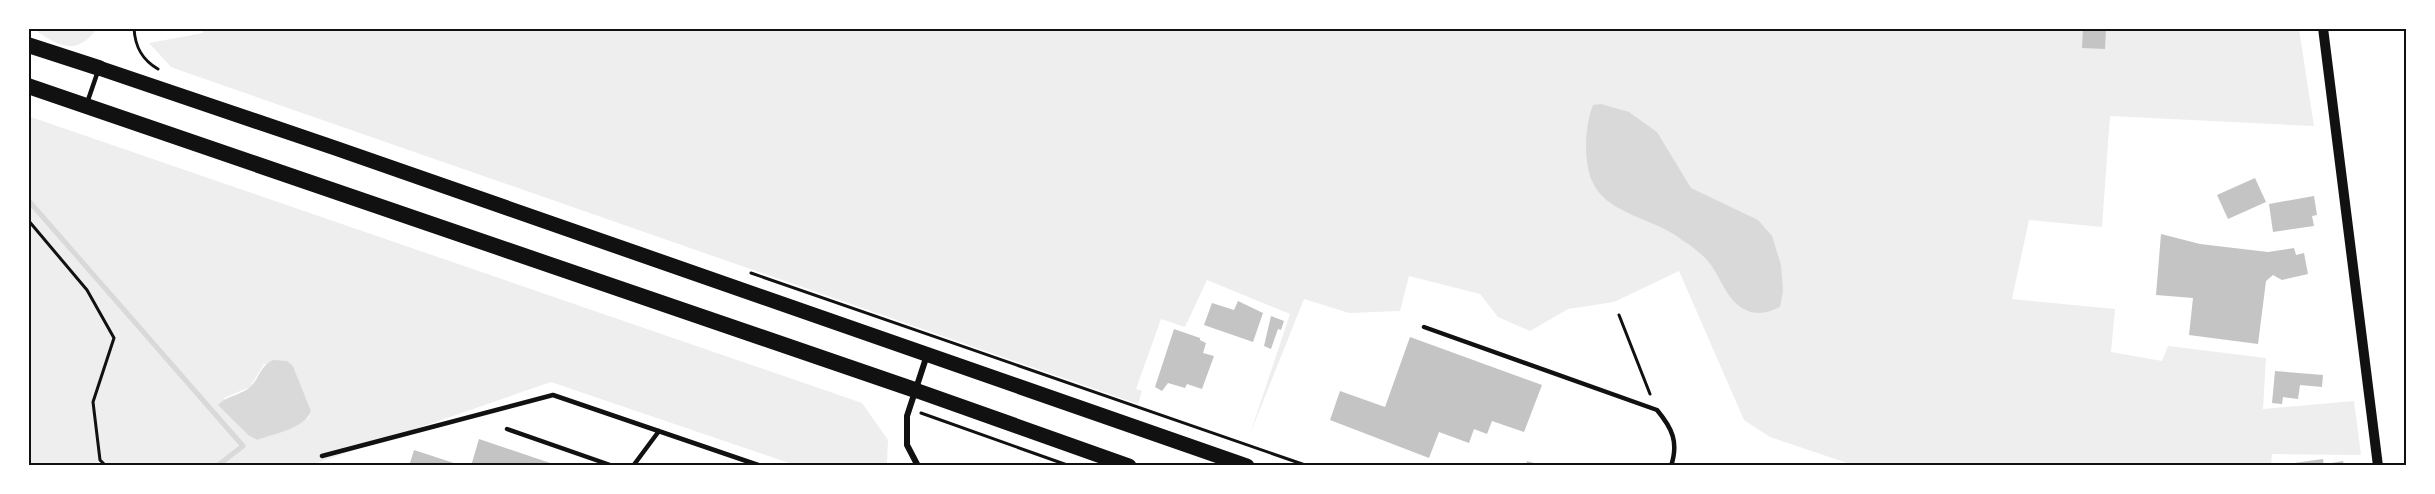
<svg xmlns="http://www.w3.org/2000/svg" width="2435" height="494" font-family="Bitter,serif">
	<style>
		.green { fill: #eee; fill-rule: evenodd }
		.water { fill: #d9d9d9 }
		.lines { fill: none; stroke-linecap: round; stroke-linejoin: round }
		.stream { stroke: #d9d9d9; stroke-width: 5 }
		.building { fill: #c4c4c4 }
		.path { stroke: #111; stroke-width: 3 }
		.service { stroke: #111; stroke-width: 4.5 }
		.minor { stroke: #111; stroke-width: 6 }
		.tertiary { stroke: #111; stroke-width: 10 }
		.primary { stroke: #111; stroke-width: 15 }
		.trunk { stroke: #111; stroke-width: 16 }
		.neatline { fill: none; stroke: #111; stroke-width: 2 }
	</style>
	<rect width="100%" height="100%" fill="#fff"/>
	<path class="green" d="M203,28L2299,29L2314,126L2110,116L2102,227L2029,220L2012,299L2115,309L2111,352L2162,361L2168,346L2266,358L2263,409L2354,401L2361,455L2272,454L2271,466L1853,465L1770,437L1744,420L1679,271L1614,302L1568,309L1530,331L1498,317L1480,294L1409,276L1400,311L1349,313L1304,299L1250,434L1290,314L1207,280L1185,327L1161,319L1136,389L1142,391L1138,404L176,69L171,67L149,43L203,33Z
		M33,29H97C74,58 59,45 33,29Z
		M28,116L862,403L888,440L887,462L884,466L795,465L551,382L311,465H29ZM264,364L293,366L311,411L309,418L257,440C239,432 233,415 224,398L250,387Z"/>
	<path class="water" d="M1601,104L1629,112L1657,132L1691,188L1758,220L1772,236L1781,265L1783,291L1780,307C1769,312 1758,316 1746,310C1726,301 1721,276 1707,260C1699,251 1685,242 1675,235C1649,218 1605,212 1592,181C1583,160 1585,125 1593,105Z
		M273,360L287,361L293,366L311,411C306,428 273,434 257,440L248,435L218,405C227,395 243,395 251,386C260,377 260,366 273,360Z"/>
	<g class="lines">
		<path class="stream" d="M28,200L243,446L217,466"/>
	</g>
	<path class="building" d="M2083,28H2106L2105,49L2082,48Z
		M2255,178L2266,202L2228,219L2217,195Z
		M2314,196L2317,215L2312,216L2314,226L2273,232L2269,204Z
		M2161,234L2200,244L2268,252L2294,248L2296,255L2304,253L2308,274L2282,280L2273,275L2266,281L2258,344L2189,335L2193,298L2156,295Z
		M1238,301L1263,313L1253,342L1204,325L1212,303L1234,310Z
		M1271,316L1284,321L1281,330L1278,329L1271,349L1264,346Z
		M1174,329L1200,338V340L1206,343L1203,353L1214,356L1202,389L1187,384L1185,388L1168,383L1162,391L1155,387Z
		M1410,337L1542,385L1524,432L1492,421L1487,434L1474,429L1469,443L1439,432L1429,458L1330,420L1340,391L1385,407Z
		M2275,371L2323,375L2322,387L2300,385L2298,399L2283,397L2282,404L2272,403Z
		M479,439L556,465L555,466H471Z
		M414,450L460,465V466H409Z
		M2323,459L2324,466H2287V464Z
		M1527,461L1541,465L1540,466H1526Z
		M2343,461L2344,466H2326V464Z"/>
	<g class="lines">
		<path class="path" d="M134,28C135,47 142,60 158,69
			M28,220L87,290L114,338L93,402L100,460L106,466
			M751,273L1308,466
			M1619,315L1650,394
			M921,413L1070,466"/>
		<path class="service" d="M87,103L98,71
			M1424,327L1657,410C1672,428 1679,442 1671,466
			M507,429L613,466
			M322,456L553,395L761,466
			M633,466L659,431"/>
		<path class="minor" d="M918,466L907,445V416L927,355"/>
		<path class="tertiary" d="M2323,28L2378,466"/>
		<path class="primary" d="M99,68L335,148L1247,466
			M915,390L1129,466"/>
		<path class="trunk" d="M28,45L99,68
			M28,86L915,390"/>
	</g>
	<rect width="2435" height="494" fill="none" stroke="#ffffff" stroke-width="60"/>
	<rect x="30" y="30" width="2375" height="434" class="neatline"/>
</svg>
